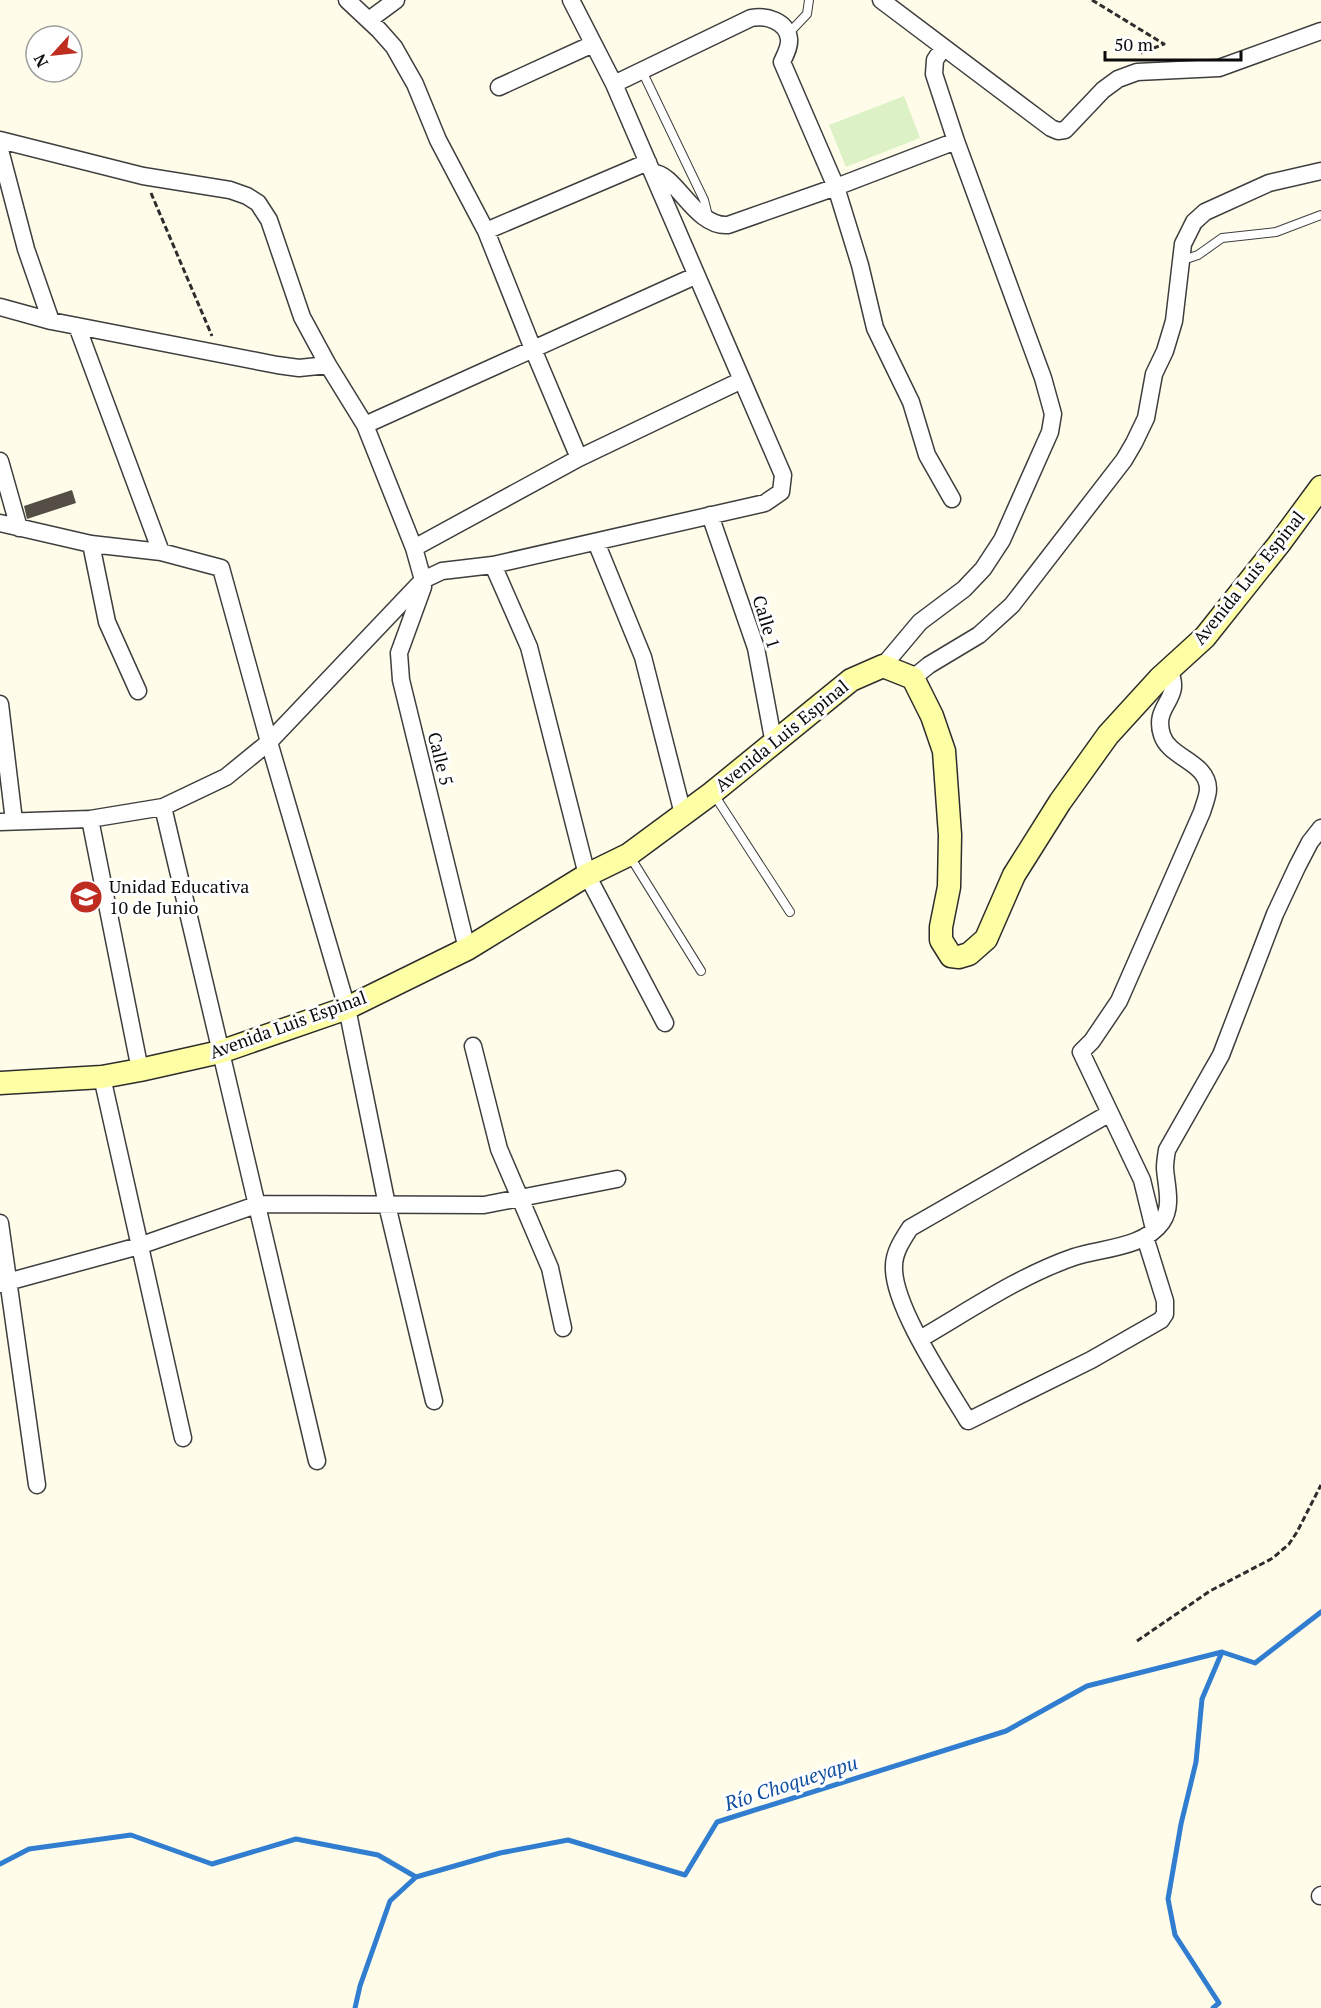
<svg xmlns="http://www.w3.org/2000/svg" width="1321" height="2008" font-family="'PT Serif',serif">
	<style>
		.pitch { fill: #dcf1c5 }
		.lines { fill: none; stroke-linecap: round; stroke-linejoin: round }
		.stream { stroke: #317ed1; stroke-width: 5 }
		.building { fill: #544e47 }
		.lane-casing { stroke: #3e3e3e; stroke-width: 10 }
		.street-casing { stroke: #3e3e3e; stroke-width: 19 }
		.secondary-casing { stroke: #2d2d2d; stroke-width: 25 }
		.path { stroke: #2d2d2d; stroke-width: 3; stroke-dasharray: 6 3; stroke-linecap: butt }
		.lane { stroke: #fff; stroke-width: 8 }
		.street { stroke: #fff; stroke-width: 16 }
		.secondary { stroke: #feffa5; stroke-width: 22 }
		.labels { text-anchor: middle; stroke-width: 6; stroke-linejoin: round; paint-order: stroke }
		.street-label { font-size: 18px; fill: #0b0b0b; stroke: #fff }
		.poi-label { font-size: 18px; fill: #0b0b0b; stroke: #fff; text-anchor: start }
		.water-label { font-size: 20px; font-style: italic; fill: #1250a0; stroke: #fff }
	</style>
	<rect width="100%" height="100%" fill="#fffdea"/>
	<path class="pitch" d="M904,96L920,138L846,167L829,125Z"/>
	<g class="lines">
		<path class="stream" d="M0,1864L29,1849L131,1835L212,1864L296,1839L378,1855L416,1877L500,1853L568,1840L685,1875L717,1822L1006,1731L1087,1686L1222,1652L1255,1663L1321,1612
			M355,2008L360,1986L390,1901L416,1877
			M1213,2008L1219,2003L1175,1935L1168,1899L1181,1824L1196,1762L1202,1699L1222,1652"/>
	</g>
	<path class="building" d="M72,490L76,503L27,519L24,506Z"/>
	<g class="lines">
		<defs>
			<path id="lane" d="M788,34L807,14L809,0
				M642,71L704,200L709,220
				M1180,261L1198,255L1222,238L1276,232L1321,215
				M713,793L790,912
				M629,855L701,971"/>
			<path id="street" d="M347,0L379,30L394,47L415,84L438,140L486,231L533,349L579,458
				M881,0L1051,128L1058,131L1065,130L1103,90L1118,79L1137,72L1219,68L1321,31
				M369,20L396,0
				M614,84L751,18C766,15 787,21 789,39C790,47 785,55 782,62L836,187L860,265L875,328L911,402L927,455L952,499
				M499,87L593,44
				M0,140L143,176L230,190L247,196L258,203L269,220L302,317L328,365L365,425L414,548L423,580V587L399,653L401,680L467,949
				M0,150L26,249L51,321
				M653,173C675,172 695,228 728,225L836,187L956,141
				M486,231L648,162
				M0,307L51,321L277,365L299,368L328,365
				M77,326L161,552
				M365,425L695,276
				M0,461L19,528
				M710,515L756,648L774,744
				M0,523L91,544L161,552L221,568L269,742L347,1008L387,1205L434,1401
				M596,542L643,657L683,814
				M91,544L107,622L138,691
				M414,548L579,458L742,380
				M493,565L529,647L587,875L665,1023
				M883,666L920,622L964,589L983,569L1002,540L1050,432L1053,414L1043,378L956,141L934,74L935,60L943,48
				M913,678L929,665L979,635L1012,605L1124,460L1134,443L1146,418L1154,374L1165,351L1174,321L1183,244L1194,222L1205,212L1269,183L1321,171
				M0,704L14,821
				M163,807C214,1025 267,1243 317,1461
				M90,819L140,1070
				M0,822L90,819L163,807L226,777L269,742L423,580L442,571L493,565L765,503L781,492L783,475L614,84L571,0
				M473,1046L499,1149L550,1268L563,1328
				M102,1077L183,1438
				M1110,1113L910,1228C903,1239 894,1252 894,1266C892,1305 947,1386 968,1421L1091,1360L1161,1320L1165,1314V1301L1145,1237
				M0,1223L37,1485
				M1154,1229L1142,1180L1081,1052L1092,1041L1119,1001L1202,812C1204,805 1208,796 1208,789C1208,762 1169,758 1162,735C1152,704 1184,700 1169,670
				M0,1284L139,1246L259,1204L484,1205L617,1179
				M920,1339C970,1310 1019,1276 1074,1257C1101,1248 1144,1248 1162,1222C1173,1206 1166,1185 1165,1168C1165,1162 1166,1156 1167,1150L1221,1055L1275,914L1297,867L1310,842L1321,828
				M1320,1896L1321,1895"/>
			<path id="secondary" d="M0,1083L102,1077L140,1070L220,1052L347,1008L467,949L587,875L628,855L712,793L851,680L883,666L913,678L932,716L944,751L950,835L949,887L941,927V940L951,956L959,957L969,954L986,939L1014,875L1060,802L1108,735L1160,678L1205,637L1279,544L1321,487"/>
		</defs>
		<use href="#lane" class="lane-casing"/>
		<use href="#street" class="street-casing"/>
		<use href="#secondary" class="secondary-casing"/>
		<path class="path" d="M1092,0L1164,44L1141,53
			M151,193L212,336
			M1137,1641L1210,1591L1273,1558L1289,1544L1297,1532L1321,1485"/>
		<use href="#lane" class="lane"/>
		<use href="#street" class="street"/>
		<use href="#secondary" class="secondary"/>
	</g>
	<defs>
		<symbol id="school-disc" viewBox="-11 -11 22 22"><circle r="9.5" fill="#bf2c20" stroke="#fff"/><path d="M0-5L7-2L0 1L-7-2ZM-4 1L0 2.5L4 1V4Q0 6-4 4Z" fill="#fff"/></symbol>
	</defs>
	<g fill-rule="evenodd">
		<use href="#school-disc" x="67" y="878" width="38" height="38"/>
	</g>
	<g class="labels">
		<g class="street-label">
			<text transform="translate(1249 578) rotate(-51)" y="6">Avenida Luis Espinal</text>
			<text transform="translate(766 622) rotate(73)" y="6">Calle 1</text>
			<text transform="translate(782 736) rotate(-39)" y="6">Avenida Luis Espinal</text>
			<text transform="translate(440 759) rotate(76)" y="6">Calle 5</text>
			<text transform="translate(288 1025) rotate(-20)" y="6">Avenida Luis Espinal</text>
		</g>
		<g class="poi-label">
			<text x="109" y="893">Unidad Educativa<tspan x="109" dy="21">10 de Junio</tspan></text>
		</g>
		<g class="water-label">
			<text transform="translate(791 1783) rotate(-18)" y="7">Río Choqueyapu</text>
		</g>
	</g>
	<g transform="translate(54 54) rotate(243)"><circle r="28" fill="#ffffff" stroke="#9d9d9d" stroke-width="1.5"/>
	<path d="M0-4.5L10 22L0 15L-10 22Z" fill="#bf2c20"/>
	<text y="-9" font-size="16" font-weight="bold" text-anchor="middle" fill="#0b0b0b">N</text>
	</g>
	<path d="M1105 51v9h136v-9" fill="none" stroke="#0b0b0b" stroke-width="3"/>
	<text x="1114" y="51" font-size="18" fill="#0b0b0b" stroke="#ffffff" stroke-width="4.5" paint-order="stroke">50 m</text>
</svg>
